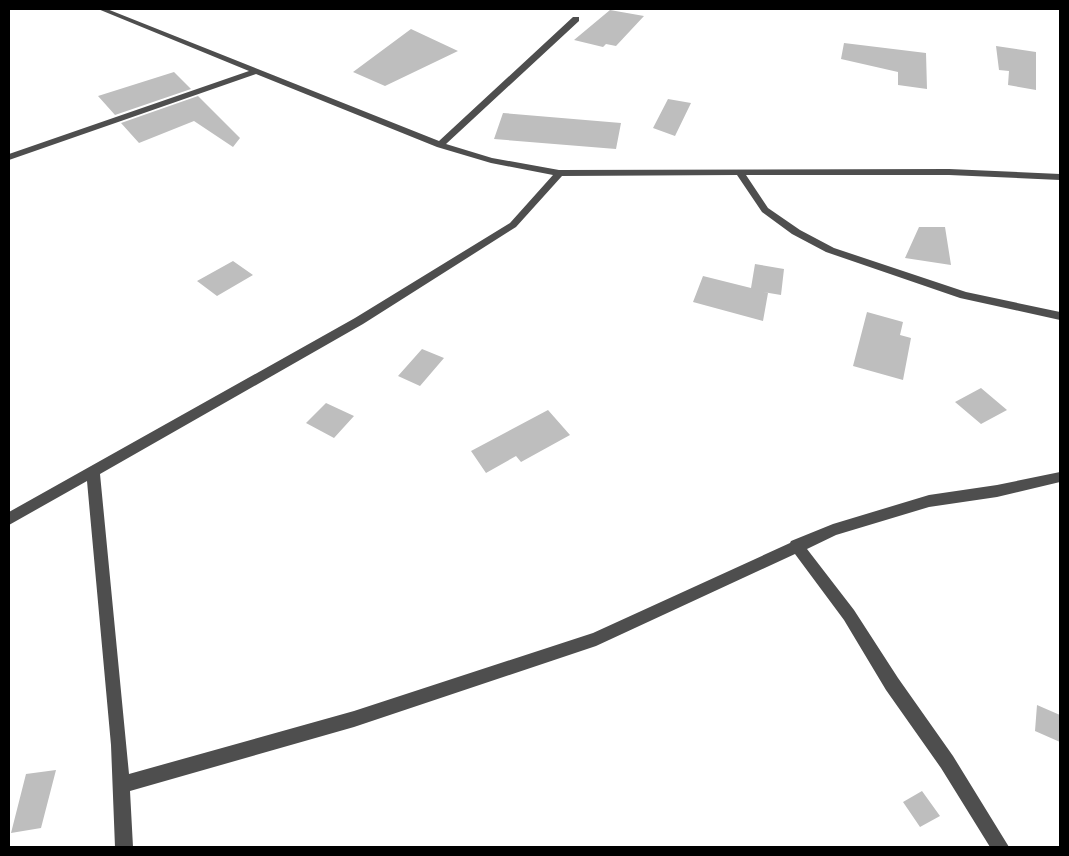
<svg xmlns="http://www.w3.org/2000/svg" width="1069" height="856" font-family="Rubik,sans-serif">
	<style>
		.building { fill: #bebebe }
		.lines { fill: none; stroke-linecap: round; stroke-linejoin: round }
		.minor { fill: #4e4e4e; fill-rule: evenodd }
	</style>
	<rect width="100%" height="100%" fill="#fff"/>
	<path class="building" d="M610,10L644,16L616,46L606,44L603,47L574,40Z
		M411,29L458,51L385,86L353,72Z
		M844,43L926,53L927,89L898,85V72L841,59Z
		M996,46L1036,52V90L1008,85L1009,71L999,70Z
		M174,72L191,89L115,115L98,96Z
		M198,96L240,138L233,147L194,121L139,143L121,123Z
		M668,99L691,103L675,136L653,128Z
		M503,113L621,123L616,149L494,139Z
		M919,227H945L951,265L905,258Z
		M233,261L253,275L217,296L197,281Z
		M755,264L784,269L781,295L763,292L768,293L763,321L693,302L703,276L751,288Z
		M867,312L903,322L900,335L911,338L903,380L853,366Z
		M422,349L444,358L420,386L398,376Z
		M981,388L1007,410L981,424L955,402Z
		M326,403L354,416L334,438L306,423Z
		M548,410L570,435L521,462L516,456L486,473L471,451Z
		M1037,705L1060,715V742L1035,731Z
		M56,770L41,828L11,833L26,774Z
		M922,791L940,816L920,827L903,802Z"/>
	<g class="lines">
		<path class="minor" d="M98,9H107L439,141L573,17H579V21L446,144L492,158L559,170L949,169L1060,174V180L949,175H746L768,208L800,230L834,248L966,292L1060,312V320L960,298L826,252L792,234L762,212L737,175L562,176L516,227L363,324L100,474L129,774L354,711L593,633L790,543L791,541L833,524L929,495L997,485L1060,472V482L997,497L929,507L836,535L807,549L854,610L898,678L953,756L1009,847H990L941,768L886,690L844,620L795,554L596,646L354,727L130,791L133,847H115L111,745L87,481L9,525V512L355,318L510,223L553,175L491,163L437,147L256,74L9,160V154L249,71Z"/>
	</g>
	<rect width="1069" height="856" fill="none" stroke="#000000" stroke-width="20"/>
</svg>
